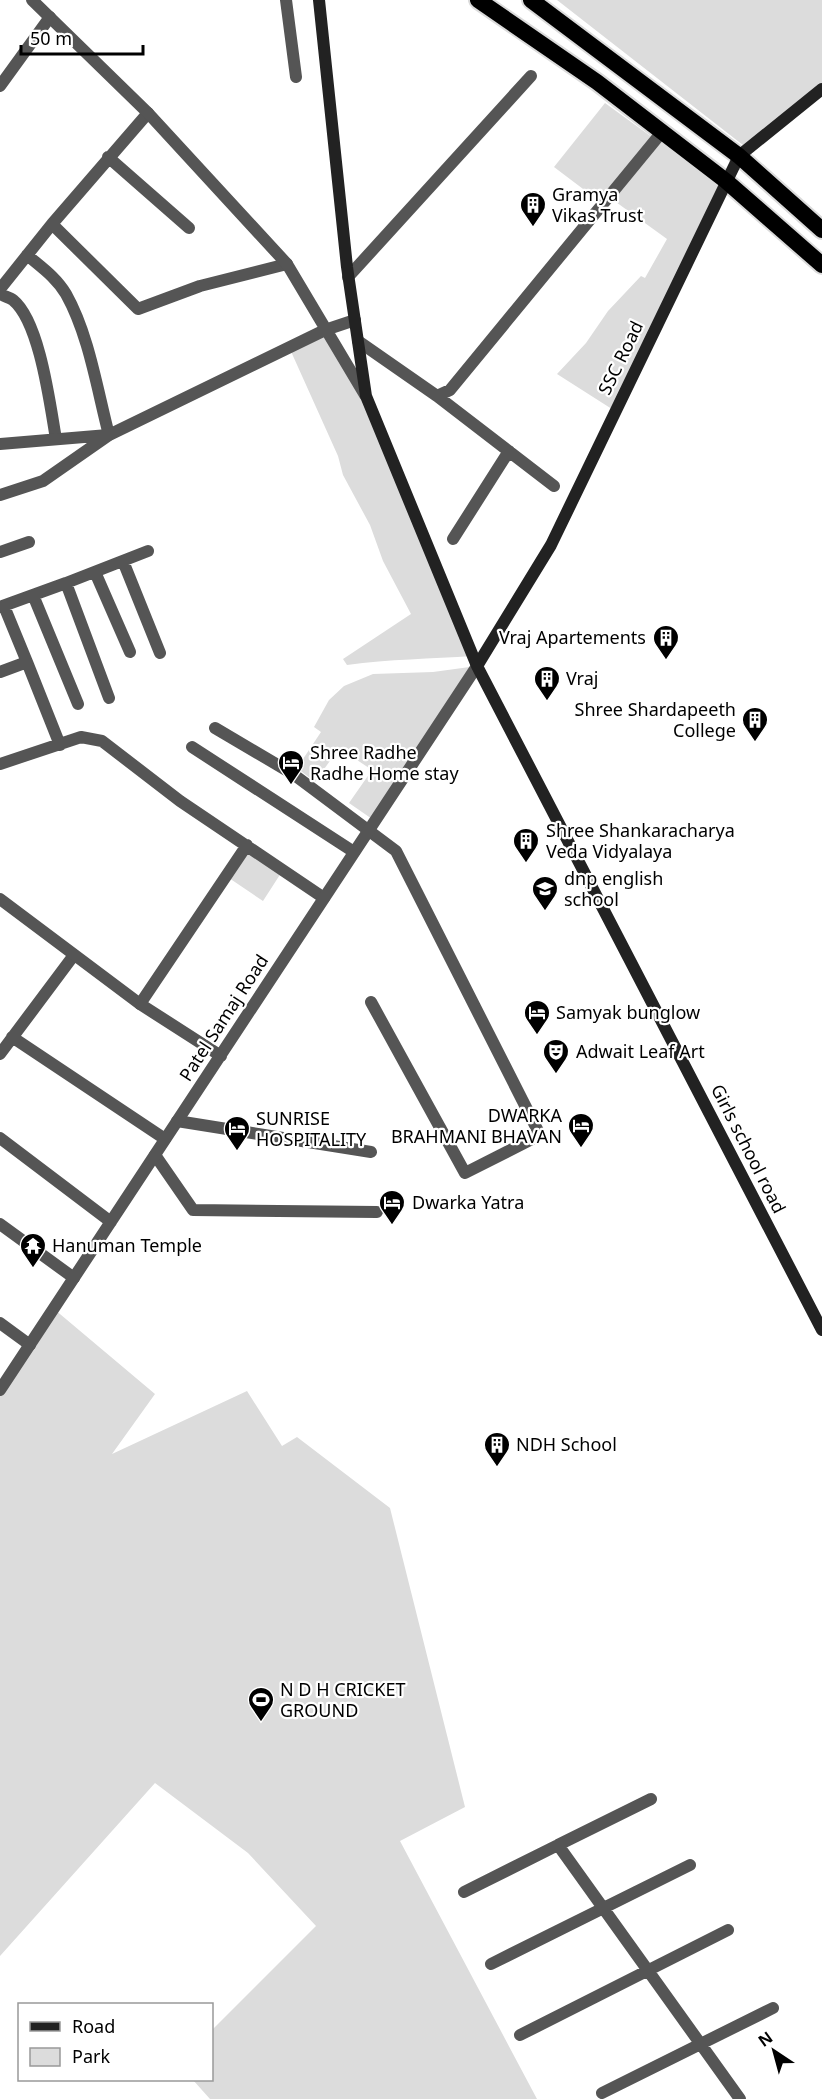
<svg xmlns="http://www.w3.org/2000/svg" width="822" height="2099" font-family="'Noto Sans',sans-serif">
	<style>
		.green { fill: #dcdcdc }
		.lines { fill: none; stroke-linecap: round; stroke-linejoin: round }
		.trunk-casing { stroke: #dbdbdb; stroke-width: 20 }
		.minor { stroke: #555; stroke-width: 12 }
		.tertiary { stroke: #555; stroke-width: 12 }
		.secondary { stroke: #222; stroke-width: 12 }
		.trunk { stroke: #000; stroke-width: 16 }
		.labels { text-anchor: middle; stroke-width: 4.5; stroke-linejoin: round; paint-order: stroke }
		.poi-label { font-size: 18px; fill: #000; stroke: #fff; text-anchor: start }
		.street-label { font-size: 18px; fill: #000; stroke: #fff }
	</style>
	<rect width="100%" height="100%" fill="#fff"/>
	<path class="green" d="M557,0H822V89L748,149Z
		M605,103L722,188L615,411L557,374L586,343L608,311L641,276L645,278L667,239L609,197L595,198L554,167Z
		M325,330L366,396L473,656C431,659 389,659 347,665L343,659L411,614L383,561L370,525L343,475L338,456L289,347Z
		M477,666L375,821L349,803L372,770L339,748L315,782L297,768L321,732L314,727L329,700L344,686L373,674L433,672Z
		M247,845L283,870L263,901L226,876Z
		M54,1309L155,1394L112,1454L247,1391L282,1446L297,1437L390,1508L465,1807L400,1841L537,2099H210L193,2080H212V2030L316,1926L248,1853L155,1783L0,1956V1390Z"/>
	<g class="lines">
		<defs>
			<path id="trunk" d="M478,0L597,82L726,181L822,265
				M531,0L739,156L822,230"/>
		</defs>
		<use href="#trunk" class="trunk-casing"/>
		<path class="minor" d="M286,0L296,77
			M0,86L50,17
			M148,113L52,224L138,309L200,286L287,264
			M108,157L189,228
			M27,255C41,267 56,277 66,294C89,335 97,389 109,435
			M348,277L531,76
			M0,289L52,224
			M0,294C4,296 10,298 13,300C40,322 50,405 56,439
			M358,341L437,396L450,390L662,132
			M437,396L554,486
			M453,539L509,451
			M0,552L29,542
			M123,561L160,653
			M95,572L130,652
			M66,583L148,551
			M33,595L78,704
			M0,607L66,583L109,698
			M27,662L60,745
			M0,672L27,662L4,606
			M215,728L293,774L396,851L540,1135L465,1173L371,1002
			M192,747L354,852
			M0,764L81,737L102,741L180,801L324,898
			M140,1004L247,845
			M12,1037L165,1139
			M0,1054L74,955
			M177,1121L371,1152
			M155,1155L193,1210L377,1212
			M0,1224L74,1278
			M0,1323L30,1345
			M651,1799L558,1845L740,2099
			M464,1892L558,1845
			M491,1964L690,1865
			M520,2035L728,1930
			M602,2093L773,2008"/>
		<path class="tertiary" d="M32,0L148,113L287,264L365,395
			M0,444L108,435
			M0,495L43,481L109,435L325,330L355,320
			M0,899L140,1004L221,1056
			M0,1138L111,1222
			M0,1390L477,666"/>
		<path class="secondary" d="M319,0L347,267L366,396L477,666L822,1330
			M477,666L551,545L739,156L822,89"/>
		<use href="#trunk" class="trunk"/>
	</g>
	<defs>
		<symbol id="building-pin" viewBox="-11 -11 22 30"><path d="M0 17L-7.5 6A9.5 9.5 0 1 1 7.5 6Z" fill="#000" stroke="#fff"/><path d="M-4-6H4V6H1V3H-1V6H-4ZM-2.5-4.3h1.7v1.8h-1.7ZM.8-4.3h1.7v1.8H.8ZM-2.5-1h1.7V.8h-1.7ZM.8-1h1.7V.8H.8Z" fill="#fff"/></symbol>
		<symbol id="hotel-pin" viewBox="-11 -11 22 30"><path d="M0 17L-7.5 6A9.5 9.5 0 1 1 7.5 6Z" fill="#000" stroke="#fff"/><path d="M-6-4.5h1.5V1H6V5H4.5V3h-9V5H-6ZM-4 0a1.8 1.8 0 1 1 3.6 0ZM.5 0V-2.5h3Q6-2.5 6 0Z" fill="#fff"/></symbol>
		<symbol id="school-pin" viewBox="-11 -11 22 30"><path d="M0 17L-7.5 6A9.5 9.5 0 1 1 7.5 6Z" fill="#000" stroke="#fff"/><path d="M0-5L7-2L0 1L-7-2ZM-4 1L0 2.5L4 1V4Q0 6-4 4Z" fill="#fff"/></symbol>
		<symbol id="theatre-pin" viewBox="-11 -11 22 30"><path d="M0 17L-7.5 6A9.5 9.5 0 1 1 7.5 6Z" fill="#000" stroke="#fff"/><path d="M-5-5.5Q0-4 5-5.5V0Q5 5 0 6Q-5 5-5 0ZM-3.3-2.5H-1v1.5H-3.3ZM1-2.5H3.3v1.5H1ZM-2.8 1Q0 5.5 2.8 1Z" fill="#fff"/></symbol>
		<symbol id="temple-pin" viewBox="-11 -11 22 30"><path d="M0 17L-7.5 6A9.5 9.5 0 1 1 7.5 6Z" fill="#000" stroke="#fff"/><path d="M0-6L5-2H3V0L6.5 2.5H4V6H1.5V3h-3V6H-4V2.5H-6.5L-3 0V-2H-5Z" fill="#fff"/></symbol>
		<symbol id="stadium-pin" viewBox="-11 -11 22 30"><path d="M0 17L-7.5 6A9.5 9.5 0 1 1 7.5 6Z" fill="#000" stroke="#fff"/><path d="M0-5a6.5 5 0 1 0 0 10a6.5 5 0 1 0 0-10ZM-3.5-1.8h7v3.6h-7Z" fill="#fff"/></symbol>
	</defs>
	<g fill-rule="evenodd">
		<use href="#building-pin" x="518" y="190" width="30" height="40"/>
		<use href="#building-pin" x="651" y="623" width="30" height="40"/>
		<use href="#building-pin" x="532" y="664" width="30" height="40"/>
		<use href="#building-pin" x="740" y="705" width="30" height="40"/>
		<use href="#hotel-pin" x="276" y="748" width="30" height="40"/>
		<use href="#building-pin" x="511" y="826" width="30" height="40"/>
		<use href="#school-pin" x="530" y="874" width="30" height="40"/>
		<use href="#hotel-pin" x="522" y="998" width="30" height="40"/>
		<use href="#theatre-pin" x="541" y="1037" width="30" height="40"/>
		<use href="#hotel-pin" x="566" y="1111" width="30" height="40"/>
		<use href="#hotel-pin" x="222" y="1114" width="30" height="40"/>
		<use href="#hotel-pin" x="377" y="1188" width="30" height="40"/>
		<use href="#temple-pin" x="18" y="1231" width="30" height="40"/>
		<use href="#building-pin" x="482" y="1430" width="30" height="40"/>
		<use href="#stadium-pin" x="246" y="1685" width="30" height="40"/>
	</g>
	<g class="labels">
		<g class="poi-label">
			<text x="552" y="201">Gramya<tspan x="552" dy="21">Vikas Trust</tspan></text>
			<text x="646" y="644" text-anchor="end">Vraj Apartements</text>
			<text x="566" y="685">Vraj</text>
			<text x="736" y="716" text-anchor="end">Shree Shardapeeth<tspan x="736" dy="21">College</tspan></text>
			<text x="310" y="759">Shree Radhe<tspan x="310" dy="21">Radhe Home stay</tspan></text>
			<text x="546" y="837">Shree Shankaracharya<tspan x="546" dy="21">Veda Vidyalaya</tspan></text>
			<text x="564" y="885">dnp english<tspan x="564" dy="21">school</tspan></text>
			<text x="556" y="1019">Samyak bunglow</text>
			<text x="576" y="1058">Adwait Leaf Art</text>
			<text x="562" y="1122" text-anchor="end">DWARKA<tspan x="562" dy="21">BRAHMANI BHAVAN</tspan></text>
			<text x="256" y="1125">SUNRISE<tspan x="256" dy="21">HOSPITALITY</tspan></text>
			<text x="412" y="1209">Dwarka Yatra</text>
			<text x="52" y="1252">Hanuman Temple</text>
			<text x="516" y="1451">NDH School</text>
			<text x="280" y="1696">N D H CRICKET<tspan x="280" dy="21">GROUND</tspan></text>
		</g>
		<g class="street-label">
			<text transform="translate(621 358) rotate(-64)" y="6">SSC Road</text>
			<text transform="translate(224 1018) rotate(-57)" y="6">Patel Samaj Road</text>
			<text transform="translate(748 1149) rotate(63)" y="6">Girls school road</text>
		</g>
	</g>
	<rect x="18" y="2003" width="195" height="78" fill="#ffffff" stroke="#999999" stroke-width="1.5"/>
	<rect x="30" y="2022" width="30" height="9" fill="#222222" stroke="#999999" stroke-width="1.5"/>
	<text x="72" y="2033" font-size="18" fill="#000000">Road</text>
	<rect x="30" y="2048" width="30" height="18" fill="#dcdcdc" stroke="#999999" stroke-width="1.5"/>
	<text x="72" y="2063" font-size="18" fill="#000000">Park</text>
	<g transform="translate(774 2051) rotate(324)" stroke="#ffffff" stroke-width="4.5" paint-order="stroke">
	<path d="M0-4.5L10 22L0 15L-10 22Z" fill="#000000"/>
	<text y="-9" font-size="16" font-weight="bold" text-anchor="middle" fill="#000000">N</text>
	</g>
	<path d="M21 45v9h122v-9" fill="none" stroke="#000000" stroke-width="3"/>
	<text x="30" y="45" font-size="18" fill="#000000" stroke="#ffffff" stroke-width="4.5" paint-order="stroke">50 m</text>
</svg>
